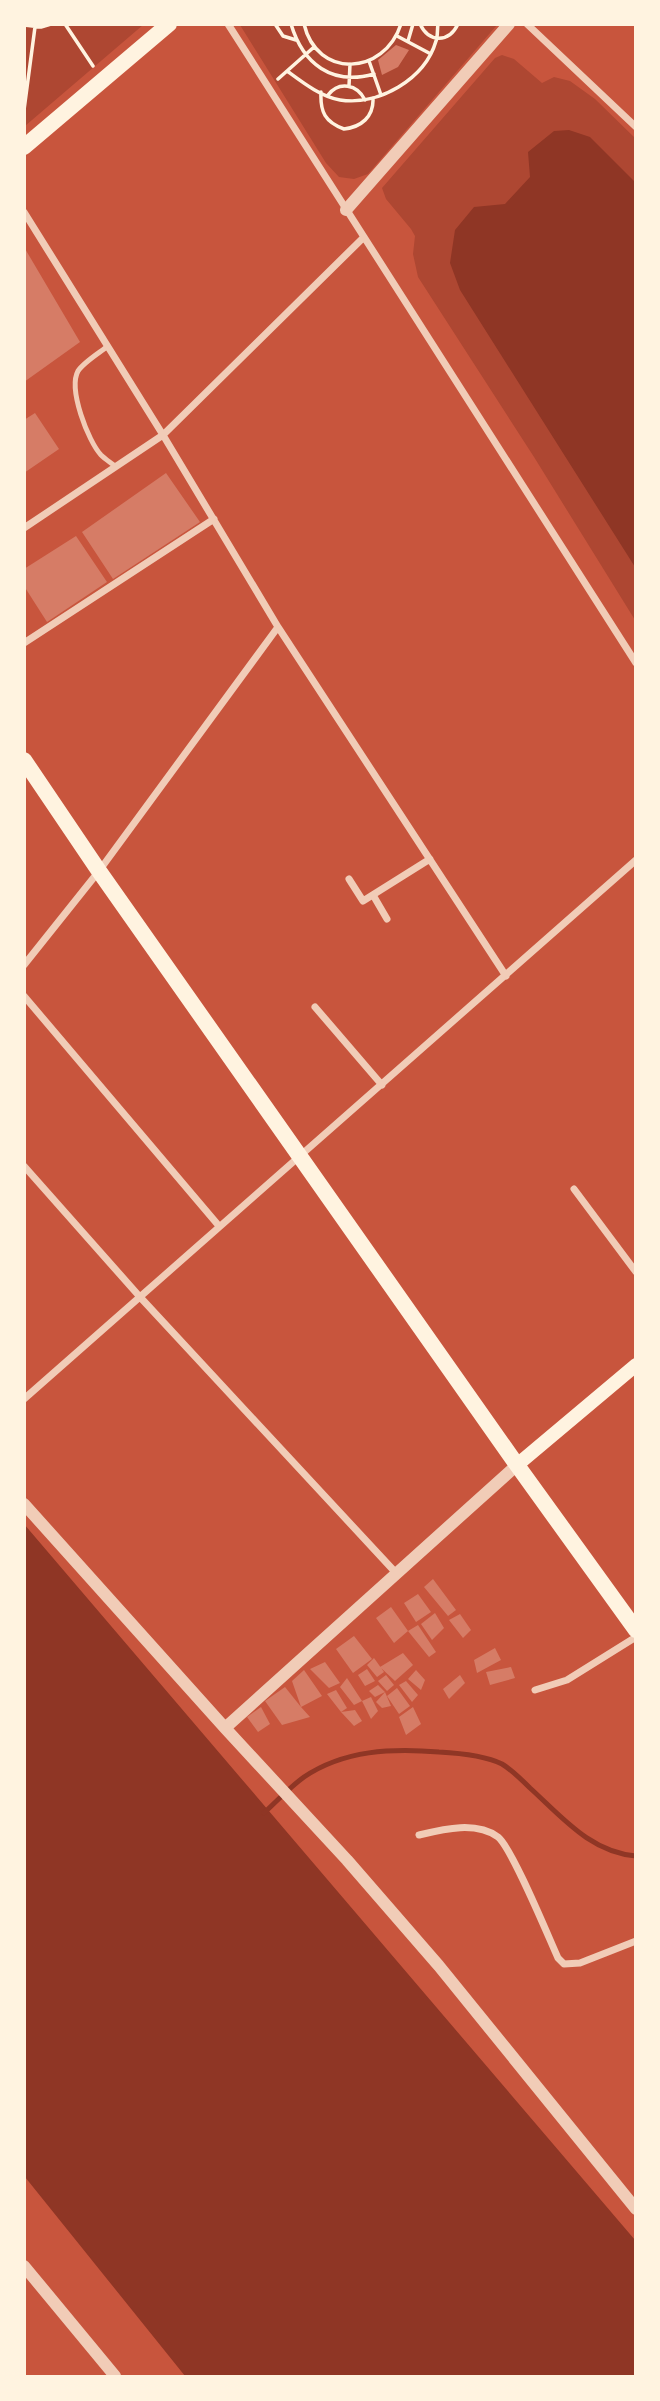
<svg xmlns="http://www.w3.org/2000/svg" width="660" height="2401" font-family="'Exo 2',sans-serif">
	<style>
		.green { fill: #ae4732 }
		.water { fill: #8f3625 }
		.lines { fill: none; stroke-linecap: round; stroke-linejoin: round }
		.stream { stroke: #8f3625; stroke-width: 5 }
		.building { fill: #d67c66 }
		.path { stroke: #fff3e0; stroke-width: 3.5 }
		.service { stroke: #f1ccb7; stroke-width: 5 }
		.minor { stroke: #f1ccb7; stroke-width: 7 }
		.tertiary { stroke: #f1ccb7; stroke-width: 12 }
		.secondary { stroke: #fff3e0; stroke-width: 14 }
		.primary { stroke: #fff3e0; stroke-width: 16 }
	</style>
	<rect width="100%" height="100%" fill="#c8553d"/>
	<path class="green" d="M25,25H143L25,126Z
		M240,25H497L368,174L354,179L339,177L326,163Z
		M502,55L514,59L542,83L554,77L570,81L595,99L635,138V620L534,457L418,277L413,254L415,236L411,229L386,199L382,188L495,58Z"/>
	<path class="water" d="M569,130L590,137L635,182V567L460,290L450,263L455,230L474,207L505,204L530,177L528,152L554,131Z
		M24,1524L635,2240V2376H185L25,2177Z"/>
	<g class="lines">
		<path class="stream" d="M264,1813C277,1801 290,1787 304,1777C344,1750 392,1748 439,1752C458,1753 484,1755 502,1764C512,1770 522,1780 530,1788C562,1817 590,1852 636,1856"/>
	</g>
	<path class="building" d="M396,45L409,50L398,67L382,75L378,60Z
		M24,247L80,342L24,382Z
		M35,413L59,449L24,473V420Z
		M166,473L200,522L113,579L82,532Z
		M76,536L107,582L47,622L24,586V569Z
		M433,1579L456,1610L448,1616L424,1587Z
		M418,1594L431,1612L416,1622L404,1603Z
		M391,1607L408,1631L418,1625L436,1652L429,1657L408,1631L394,1643L376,1618Z
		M435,1613L444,1628L432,1640L421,1624Z
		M460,1614L471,1630L463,1638L449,1620Z
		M354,1636L372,1659L353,1673L336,1649Z
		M495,1648L501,1660L477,1673L474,1660Z
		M403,1653L413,1665L395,1681L380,1667Z
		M374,1658L384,1672L377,1677L367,1665Z
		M325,1662L340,1683L329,1688L310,1669Z
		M511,1667L515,1678L490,1685L486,1672Z
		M367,1669L375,1681L365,1686L358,1675Z
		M304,1670L322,1696L301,1707L292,1681Z
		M416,1670L425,1680L421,1690L408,1679Z
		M386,1675L394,1685L387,1691L378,1681Z
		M460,1675L465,1683L449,1699L443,1689Z
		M347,1678L362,1701L354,1705L340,1687Z
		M406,1681L418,1695L412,1702L399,1685Z
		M378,1685L385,1692L375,1697L369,1691Z
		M285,1687L301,1707L310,1717L282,1725L265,1701Z
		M397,1688L410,1706L399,1714L387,1696Z
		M336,1690L347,1708L341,1712L327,1694Z
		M385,1692L391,1706L382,1708L376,1702Z
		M371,1697L378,1711L371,1719L362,1701Z
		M261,1707L270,1724L258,1732L247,1717Z
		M413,1707L421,1724L406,1735L399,1717Z
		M355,1710L362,1721L354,1726L341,1712Z"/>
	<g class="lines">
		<path class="path" d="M65,24L93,66
			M275,24L283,36L296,40
			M291,24C303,64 332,86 374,74
			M304,24C317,79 384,76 401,24
			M420,24C429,43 449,43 458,24
			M24,25L41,27L51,24
			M397,36L429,53
			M408,41L413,24
			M369,61L381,95
			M287,71C302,82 321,97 340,100C379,106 425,79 436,41C438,36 437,30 438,24
			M278,79L314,47
			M349,86L350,64
			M321,92C320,112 325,122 344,129C361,127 374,117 373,98
			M328,95C339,81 357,84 365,100
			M24,110L35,27"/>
		<path class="service" d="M108,346C99,353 84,362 78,371C68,389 88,441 101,455C105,459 110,462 115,466"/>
		<path class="minor" d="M228,24L636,663
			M527,24L636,127
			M24,212L163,435L278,627L506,976
			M24,528L163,435L364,237
			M24,643L214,519
			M349,879L363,901L430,859
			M373,895L387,919
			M24,965L99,871L278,627
			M24,996L219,1226
			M315,1007L382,1085
			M24,1166L140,1297L397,1574
			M574,1189L636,1272
			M24,1399L636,860
			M535,1690L567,1680L636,1637
			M419,1835C444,1829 476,1821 498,1837C512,1848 548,1936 558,1958L564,1964L580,1963L636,1941"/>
		<path class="tertiary" d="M346,210L509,24
			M24,1504L225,1728L347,1860L439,1966L636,2209
			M225,1728L517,1465
			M24,2266L115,2376"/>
		<path class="secondary" d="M517,1465L636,1365"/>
		<path class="primary" d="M24,147L169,24
			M24,760L99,871L517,1465L636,1630"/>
	</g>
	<rect width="660" height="2401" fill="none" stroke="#fff3e0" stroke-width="52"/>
</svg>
